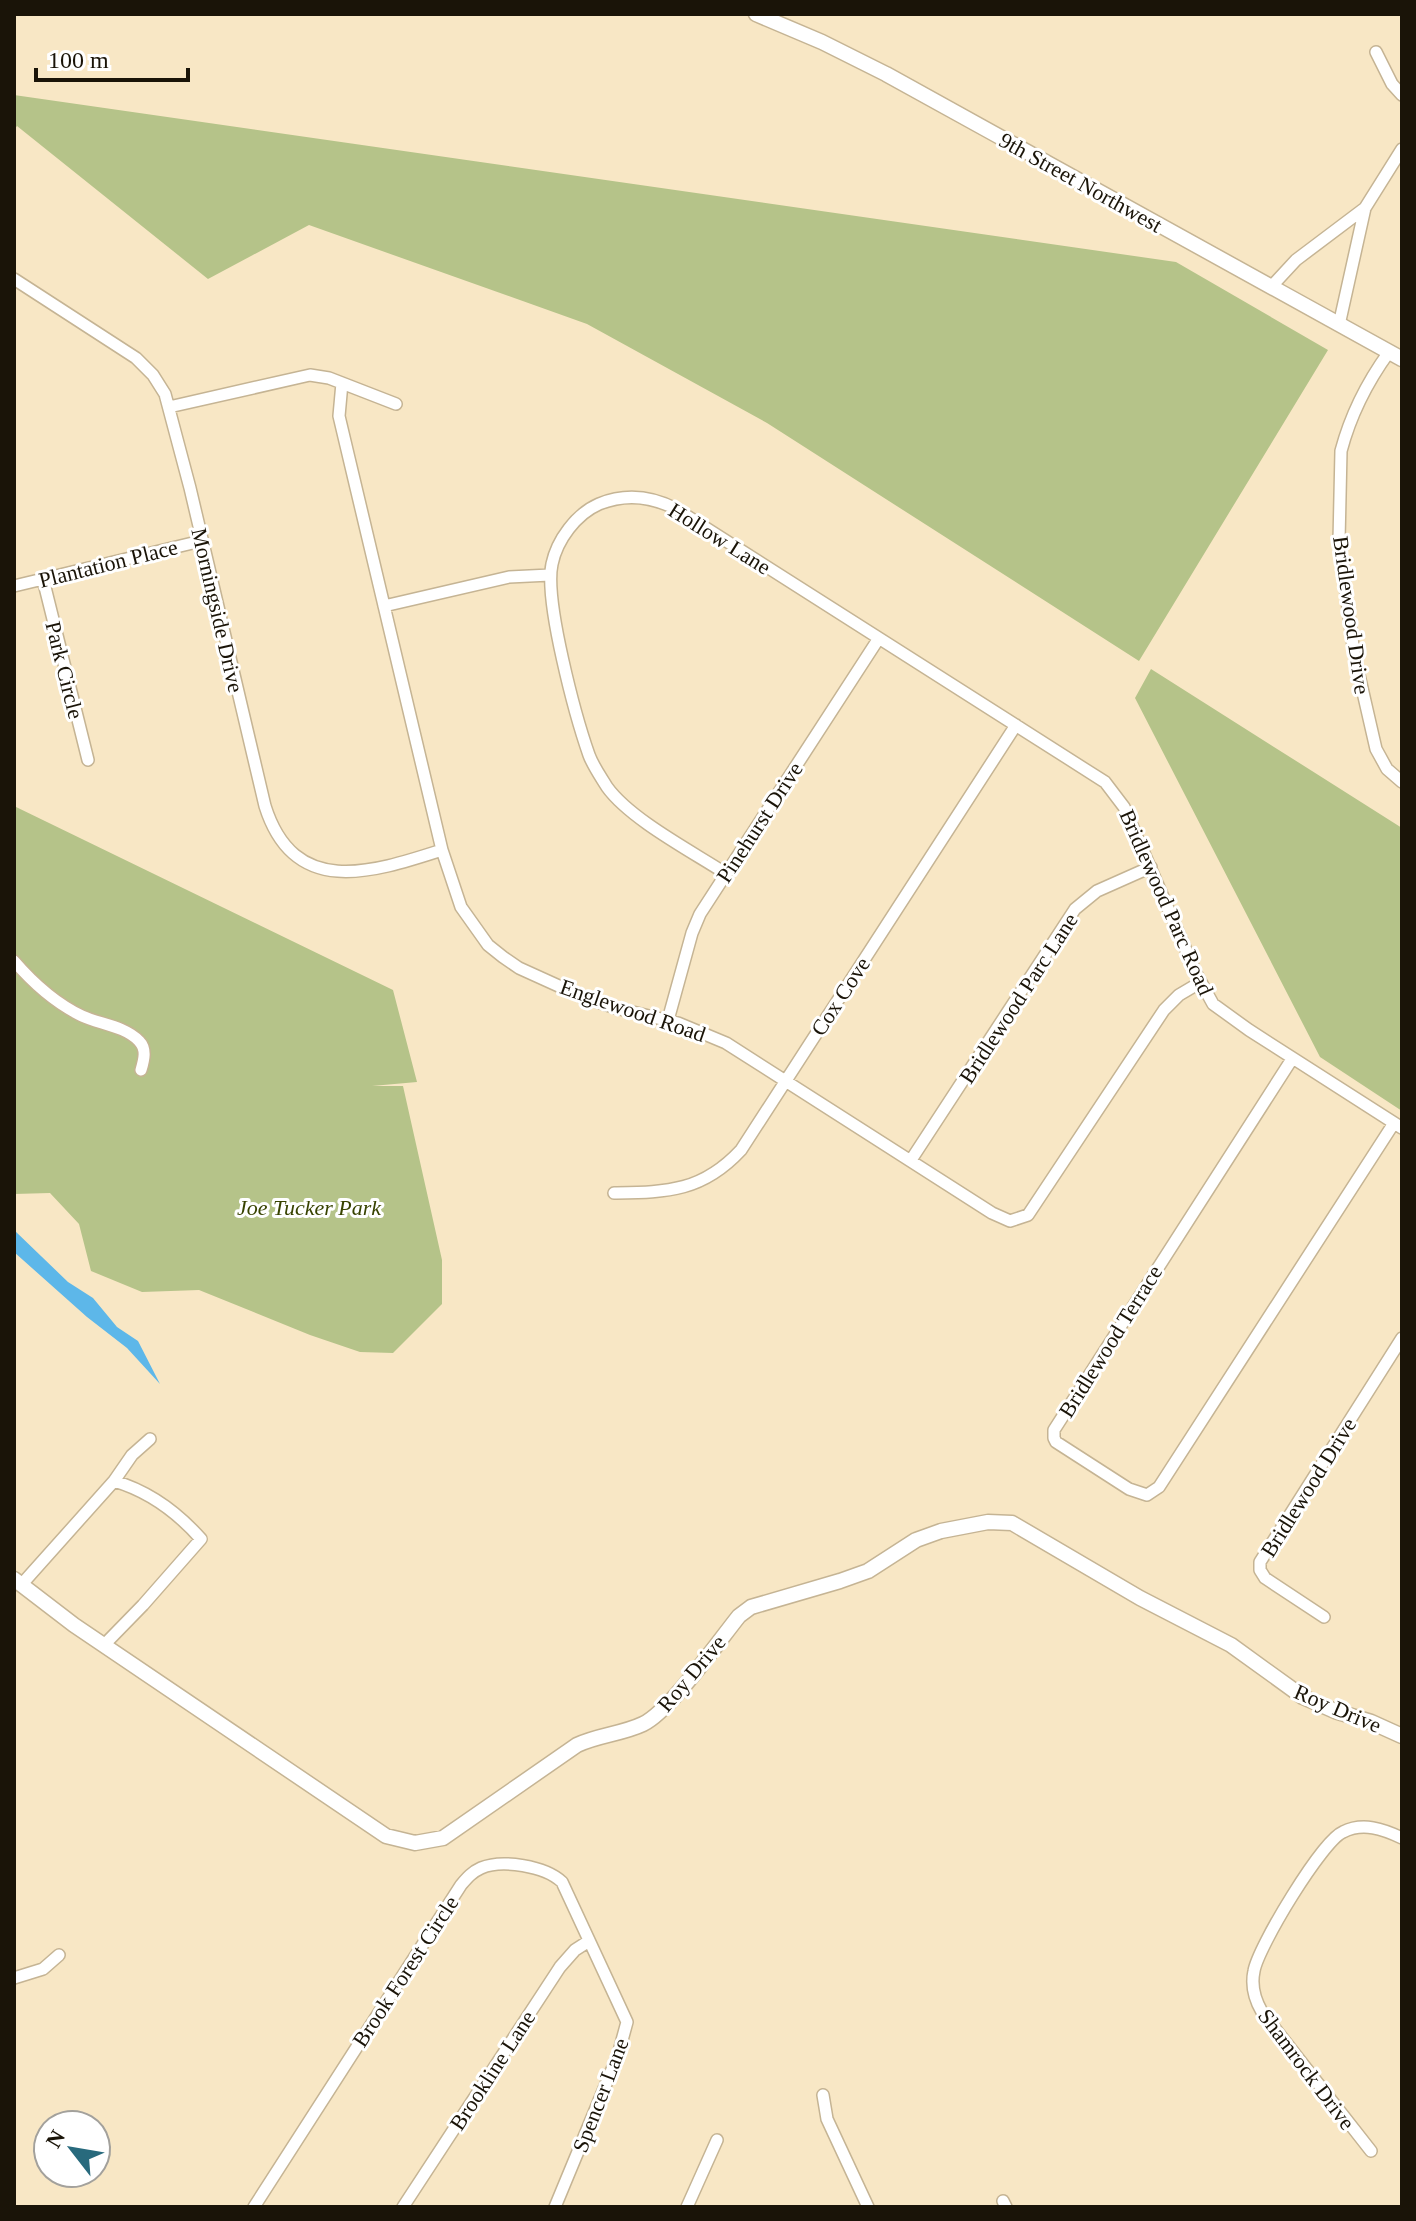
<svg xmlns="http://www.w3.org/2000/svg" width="1416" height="2221" font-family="Georgia,serif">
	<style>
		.green { fill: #b5c389 }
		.water { fill: #5db7e9 }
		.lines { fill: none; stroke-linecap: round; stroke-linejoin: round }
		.minor-casing { stroke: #c5b494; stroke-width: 14 }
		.tertiary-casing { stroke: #c5b494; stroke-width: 17 }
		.minor { stroke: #fff; stroke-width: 11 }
		.tertiary { stroke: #fff; stroke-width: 14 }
		.labels { text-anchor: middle; stroke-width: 6; stroke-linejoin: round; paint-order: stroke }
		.street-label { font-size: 22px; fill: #1a1408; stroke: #fff }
		.park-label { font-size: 22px; font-style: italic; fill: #384300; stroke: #fff }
	</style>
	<rect width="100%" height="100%" fill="#f8e7c5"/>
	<path class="green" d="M14,95L1176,262L1328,350L1139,661L767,423L587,324L309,225L208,279L17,126L14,130Z
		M1151,669L1402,828V1111L1320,1057L1135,698Z
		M14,806L393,990L417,1082L372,1086H403L442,1260V1304L393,1353L360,1352L310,1335L199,1290L142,1292L91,1271L79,1224L50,1193L14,1194Z"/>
	<path class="water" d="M14,1230L68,1282L93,1298L117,1327L138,1341L160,1384L127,1348L87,1317L14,1252Z"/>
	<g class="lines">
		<defs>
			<path id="minor" d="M1376,52L1392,84L1402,95
				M14,279L136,358L153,375L165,394L190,488L265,806C294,898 371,873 442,850
				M1271,287L1296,260L1365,208L1402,149
				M1339,325L1365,208
				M1389,352C1368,381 1350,417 1341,451L1339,541L1354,653L1376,749L1387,769L1402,782
				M342,383L339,416L442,850L461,907L488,945L503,957L519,968L583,997L616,1008L678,1023L726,1043L992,1213L1010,1221L1028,1215L1164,1010L1179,995L1201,982
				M169,407L310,375L329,378L396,404
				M43,579L88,760
				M14,586L201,541
				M384,606L509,577L550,575
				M725,873C691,851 630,819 607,787C601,777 593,766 589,755C576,718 544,601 552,564C557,540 576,514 599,504C626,493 651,496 676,509L1105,782L1124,807L1196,973L1213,1004L1249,1030L1402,1128
				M14,961C33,983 55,1003 82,1016C99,1024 125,1026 139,1041C147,1049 144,1060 141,1070
				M668,1020L692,933L700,914L879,638
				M1292,1059L1054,1430V1438L1056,1442L1129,1489L1147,1495L1159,1487L1394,1123
				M911,1160L1075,909L1097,891L1151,867
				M614,1193C667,1192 702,1192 741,1150L1016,725
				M114,1481L132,1455L150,1439
				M22,1584L114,1481C148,1491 178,1513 201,1539L143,1605L104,1645
				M1324,1617L1265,1578L1260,1570V1562L1402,1338
				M14,1978L43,1969L59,1955
				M823,2095L827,2119L868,2207
				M1371,2151L1262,2012C1255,2000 1251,1985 1254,1971C1258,1947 1322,1841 1343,1832C1363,1822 1383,1829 1402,1838
				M1003,2201L1006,2207
				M254,2207L461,1885C467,1878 472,1872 481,1868C502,1859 545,1866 562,1882L627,2022L618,2055L555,2207
				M403,2207L560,1967L575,1950L589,1941
				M687,2207L717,2140"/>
			<path id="tertiary" d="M756,14L822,42L886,74L1402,359
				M14,1579L74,1625L386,1836L415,1843L443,1838L577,1745C598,1735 622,1734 643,1724C670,1711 718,1642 739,1616L751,1607L840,1581L868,1571L916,1540L941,1531L988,1522L1012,1523L1140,1598L1231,1645L1303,1697L1335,1711L1371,1722L1402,1736"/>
		</defs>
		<use href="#minor" class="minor-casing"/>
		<use href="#tertiary" class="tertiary-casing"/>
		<use href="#minor" class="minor"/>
		<use href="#tertiary" class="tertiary"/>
	</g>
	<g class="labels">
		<g class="street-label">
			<text transform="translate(1081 182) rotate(29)" y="8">9th Street Northwest</text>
			<text transform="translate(720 538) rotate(32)" y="8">Hollow Lane</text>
			<text transform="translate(108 563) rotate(-14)" y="8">Plantation Place</text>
			<text transform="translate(218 610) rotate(77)" y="8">Morningside Drive</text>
			<text transform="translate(1352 615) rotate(82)" y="8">Bridlewood Drive</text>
			<text transform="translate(65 670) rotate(76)" y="8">Park Circle</text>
			<text transform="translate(759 822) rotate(-57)" y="8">Pinehurst Drive</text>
			<text transform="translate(1167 902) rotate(66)" y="8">Bridlewood Parc Road</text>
			<text transform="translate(840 996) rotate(-57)" y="8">Cox Cove</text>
			<text transform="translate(1018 998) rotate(-57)" y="8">Bridlewood Parc Lane</text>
			<text transform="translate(633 1010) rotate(19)" y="8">Englewood Road</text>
			<text transform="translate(1110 1341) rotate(-58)" y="8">Bridlewood Terrace</text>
			<text transform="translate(1308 1487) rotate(-58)" y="8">Bridlewood Drive</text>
			<text transform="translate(691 1673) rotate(-50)" y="8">Roy Drive</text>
			<text transform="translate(1338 1708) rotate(23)" y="8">Roy Drive</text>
			<text transform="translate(405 1971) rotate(-57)" y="8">Brook Forest Circle</text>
			<text transform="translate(1307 2069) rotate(53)" y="8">Shamrock Drive</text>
			<text transform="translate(492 2070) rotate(-57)" y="8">Brookline Lane</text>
			<text transform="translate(600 2095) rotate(-69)" y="8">Spencer Lane</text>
		</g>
		<g class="park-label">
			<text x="309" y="1215">Joe Tucker Park</text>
		</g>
	</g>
	<rect width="1416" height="2221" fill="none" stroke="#1a1408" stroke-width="32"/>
	<g transform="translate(72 2149) rotate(301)"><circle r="38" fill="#ffffff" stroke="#a3a19c" stroke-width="2"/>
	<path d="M0-6L14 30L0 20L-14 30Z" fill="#286a7d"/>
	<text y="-12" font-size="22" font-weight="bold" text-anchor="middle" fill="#1a1408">N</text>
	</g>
	<path d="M36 68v12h152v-12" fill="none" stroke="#1a1408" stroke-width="4"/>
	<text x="48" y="68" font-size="24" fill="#1a1408" stroke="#ffffff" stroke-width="6" paint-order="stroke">100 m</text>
</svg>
